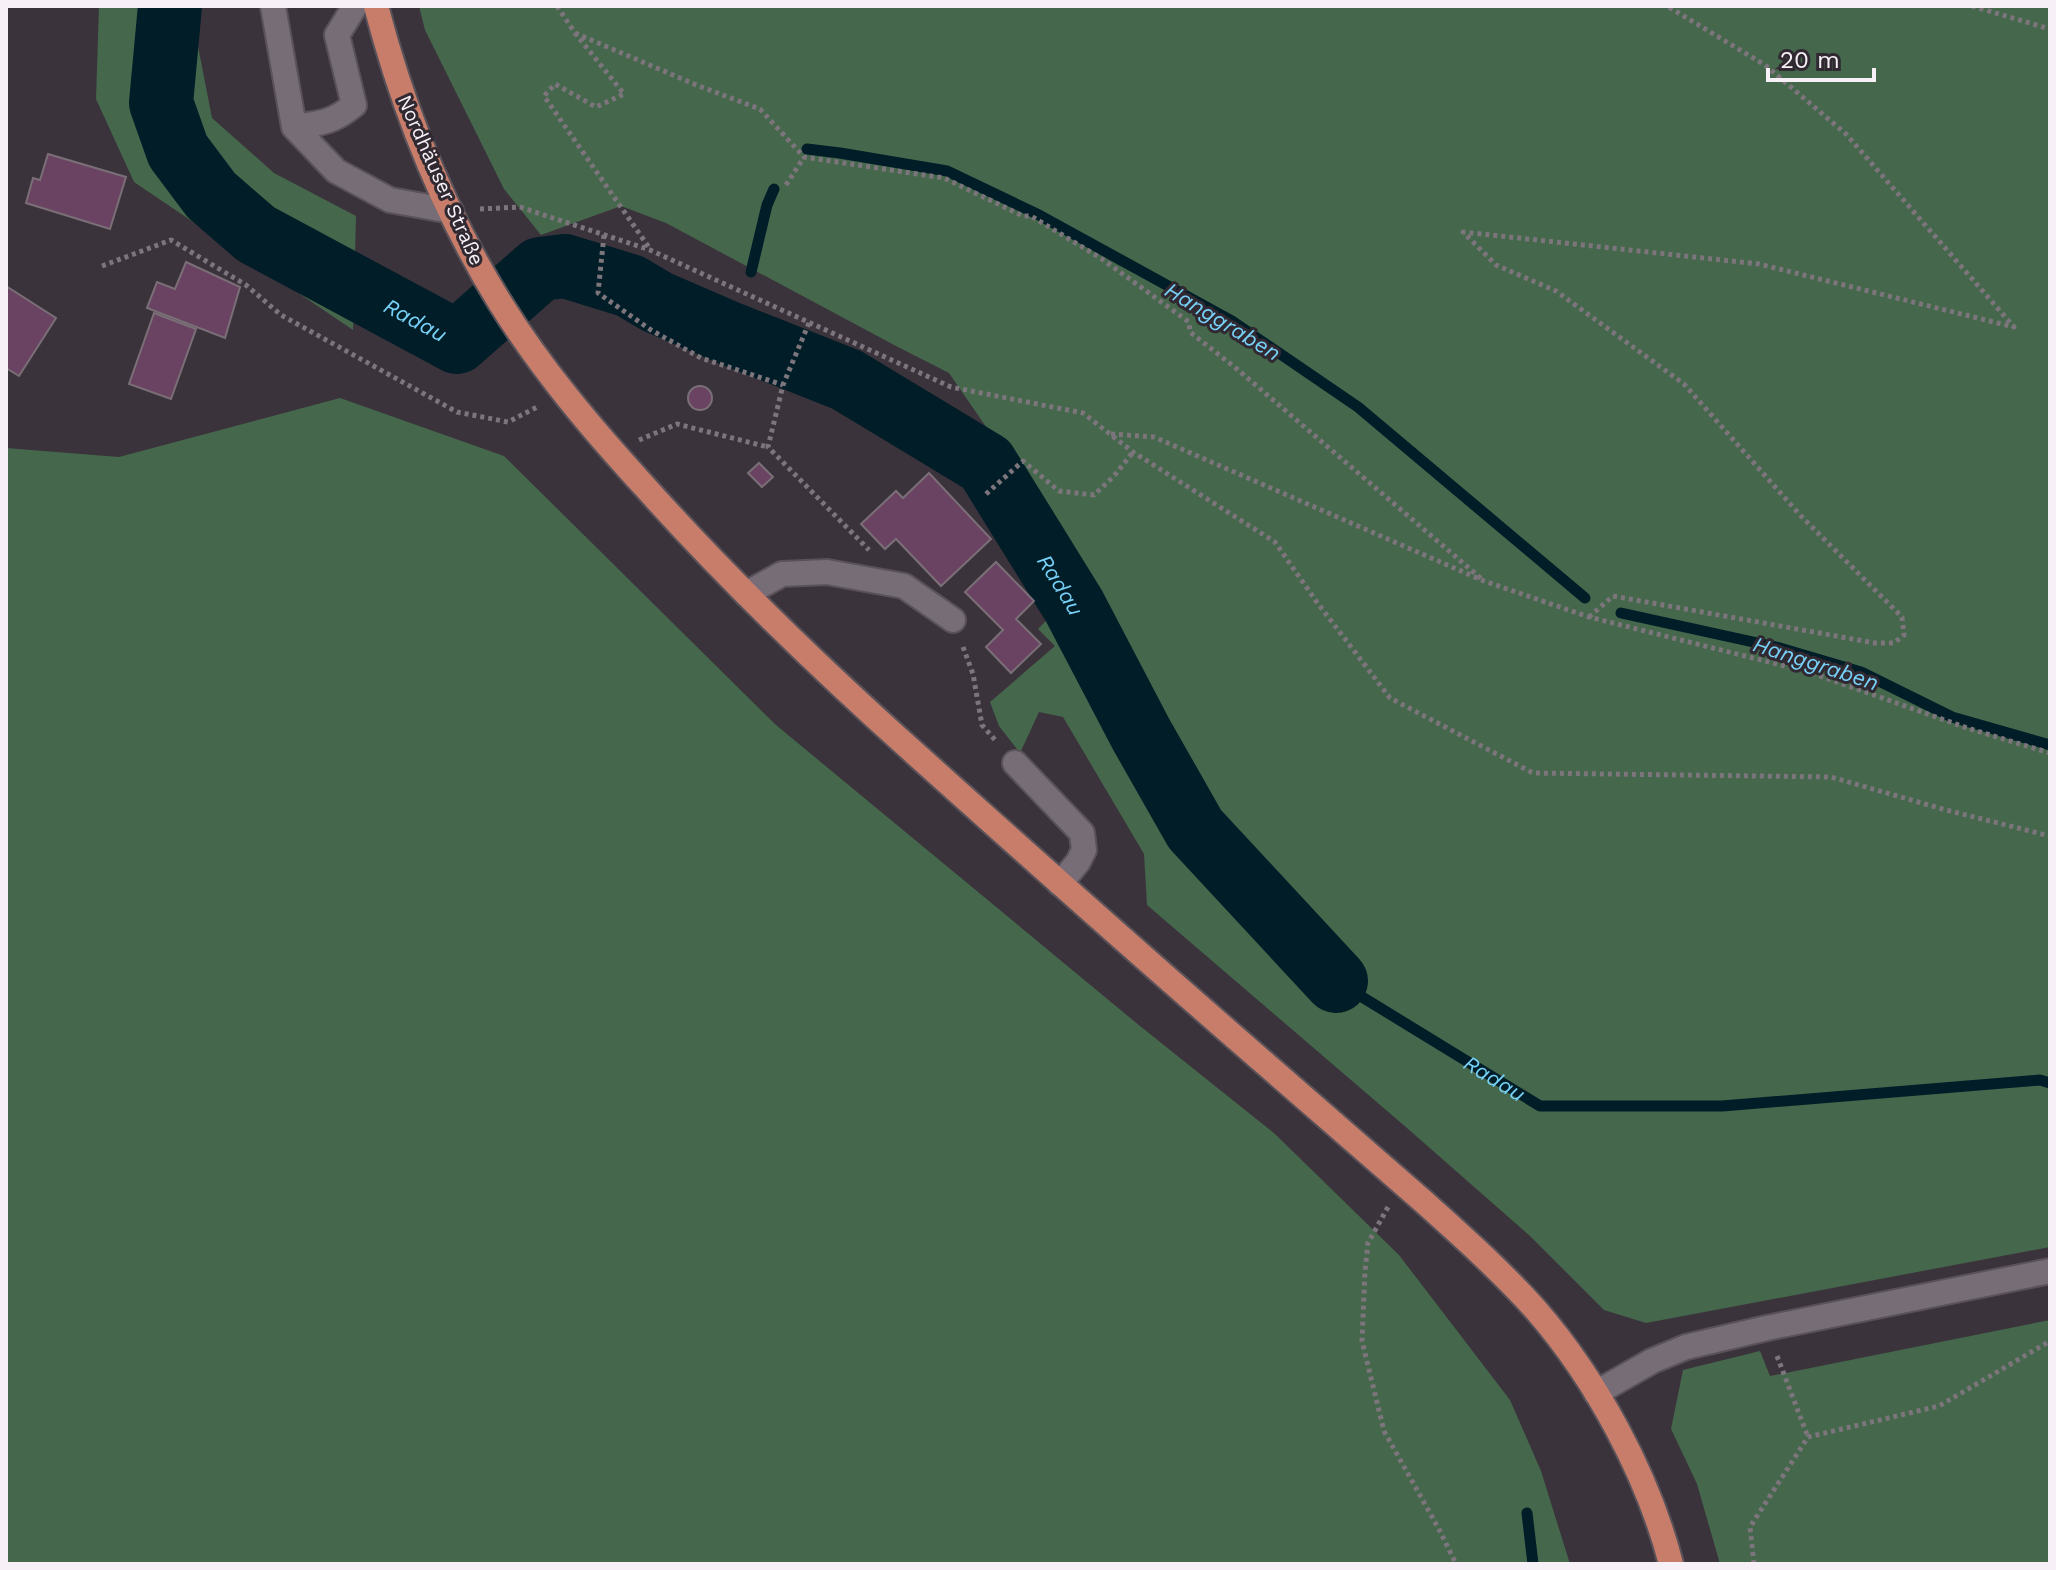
<svg xmlns="http://www.w3.org/2000/svg" width="2056" height="1570" font-family="'Work Sans',sans-serif">
	<style>
		.green { fill: #45674c }
		.lines { fill: none; stroke-linecap: round; stroke-linejoin: round }
		.stream { stroke: #001d28; stroke-width: 11 }
		.river { stroke: #001d28; stroke-width: 64 }
		.building { fill: #6b4362; stroke: #7a6f77; stroke-width: 2 }
		.minor-casing { stroke: #595259; stroke-width: 28 }
		.major-casing { stroke: #595259; stroke-width: 28 }
		.path { stroke: #7c757c; stroke-width: 5; stroke-dasharray: 4 4; stroke-linecap: butt }
		.minor { stroke: #776d77; stroke-width: 24 }
		.major { stroke: #c77d6a; stroke-width: 24 }
		.labels { text-anchor: middle; stroke-width: 6; stroke-linejoin: round; paint-order: stroke }
		.street-label { font-size: 20px; fill: #f7f1f7; stroke: #302931 }
		.water-label { font-size: 22px; font-style: italic; fill: #77d1f7; stroke: #302931 }
	</style>
	<rect width="100%" height="100%" fill="#3b333b"/>
	<path class="green" d="M99,6H202L196,36L212,118L274,173L356,216L353,330L134,182L96,99Z
		M419,6H2050V1247L1646,1323L1604,1310L1530,1236L1407,1128L1147,905L1144,854L1063,717L1039,712L1020,753L999,726L990,702L1055,646L1038,629L1083,583L1031,492L949,373L896,346L666,223L621,206L541,235L504,189L425,30Z
		M340,398L504,456L776,725L1140,1026L1275,1134L1399,1255L1510,1400L1541,1471L1570,1564H6V448L119,457Z
		M2050,1320V1564H1720L1697,1484L1671,1429L1683,1370L1760,1351L1770,1376Z"/>
	<g class="lines">
		<g class="stream">
			<path d="M807,149L840,153L947,171L1039,215L1232,321L1358,407L1585,598"/>
			<path d="M751,272L767,205L774,189"/>
			<path d="M1621,613L1776,647L1861,672L1952,717L2050,745"/>
			<path id="s1" d="M1336,981L1540,1106H1722L2040,1080L2050,1083"/>
			<path d="M1527,1513L1533,1564"/>
		</g>
		<path class="river" id="s2" d="M170,6L161,103L178,151L211,195L256,234L457,342L540,269L565,266L630,286L657,302L731,334L847,380L986,464L1074,606L1141,734L1195,829L1336,981"/>
	</g>
	<path class="building" d="M48,154L126,177L110,229L26,203L33,178L40,180Z
		M186,262L240,287L225,338L147,308L157,282L175,289Z
		M6,286L56,318L19,376L6,368Z
		M154,313L196,329L171,399L129,384Z
		M688 398a12 12 0 1 1 24 0a12 12 0 1 1-24 0Z
		M759,463L773,477L762,487L748,473Z
		M929,473L991,539L941,586L896,539L885,549L861,524L896,491L903,498Z
		M996,562L1034,601L1016,619L1041,644L1011,673L986,647L1003,630L965,592Z"/>
	<g class="lines">
		<defs>
			<path id="minor" d="M273,6L294,127C321,123 332,123 354,105L337,35L355,6
				M294,127L336,171L390,200L451,211
				M746,594L782,574L827,572L904,586L953,620
				M1015,763L1082,833L1084,850L1078,862L1060,884
				M1596,1393L1652,1361L1686,1347L1767,1328L2050,1271"/>
			<path id="major" d="M376,6C403,109 443,210 499,301C541,369 592,429 646,488C731,583 824,672 919,757C1037,863 1156,969 1276,1073C1325,1116 1375,1159 1424,1202C1463,1237 1501,1271 1536,1310C1596,1379 1648,1475 1671,1564"/>
		</defs>
		<use href="#minor" class="minor-casing"/>
		<use href="#major" class="major-casing"/>
		<path class="path" d="M557,6L575,33L624,94L596,107L555,84L544,96L650,249
			M1972,6L2050,29
			M575,33L694,84L760,109L804,157L944,178L1023,216H1031L1102,259L1189,322L1190,332L1237,369L1484,581
			M786,185L804,157
			M480,209L520,207L650,250L951,387L1083,413L1133,452L1275,542L1316,601L1390,698L1533,773L1831,777L1946,810L2050,836
			M604,235L598,293L651,330L701,358L783,385
			M102,266L171,240L246,285L281,315L457,412L508,422L539,406
			M809,323L783,385L768,447L869,550
			M1111,434L1154,437L1484,581L1589,617L1809,672L1967,728L2050,753
			M639,440L677,424L768,447
			M986,494L1023,461L1059,491L1094,495L1114,476L1133,452
			M1589,617L1613,596L1875,643H1894L1904,635L1902,617L1800,515L1684,384L1556,291L1496,265L1463,232L1759,264L2014,327L1846,134L1765,65L1667,6
			M963,647L973,674L982,725L996,741
			M1388,1207L1368,1243L1365,1271L1362,1341L1384,1431L1440,1531L1456,1564
			M1777,1356L1808,1437
			M1754,1564L1750,1527L1808,1437L1939,1406L2050,1341"/>
		<use href="#minor" class="minor"/>
		<use href="#major" class="major"/>
	</g>
	<g class="labels">
		<g class="street-label">
			<text transform="translate(441 180) rotate(66)" y="7">Nordhäuser Straße</text>
		</g>
		<g class="water-label">
			<text dy="8" stroke="none"><textPath href="#s2" startOffset="444">Radau</textPath></text>
			<text transform="translate(1223 321) rotate(31)" y="8">Hanggraben</text>
			<text dy="8" stroke="none"><textPath href="#s2" startOffset="1236">Radau</textPath></text>
			<text transform="translate(1816 663) rotate(18)" y="8">Hanggraben</text>
			<text dy="8" stroke="none"><textPath href="#s1" startOffset="186">Radau</textPath></text>
		</g>
	</g>
	<rect width="2056" height="1570" fill="none" stroke="#f7f1f7" stroke-width="16"/>
	<path d="M1768 68v12h106v-12" fill="none" stroke="#f7f1f7" stroke-width="4"/>
	<text x="1780" y="68" font-size="24" fill="#f7f1f7" stroke="#302931" stroke-width="6" paint-order="stroke">20 m</text>
</svg>
